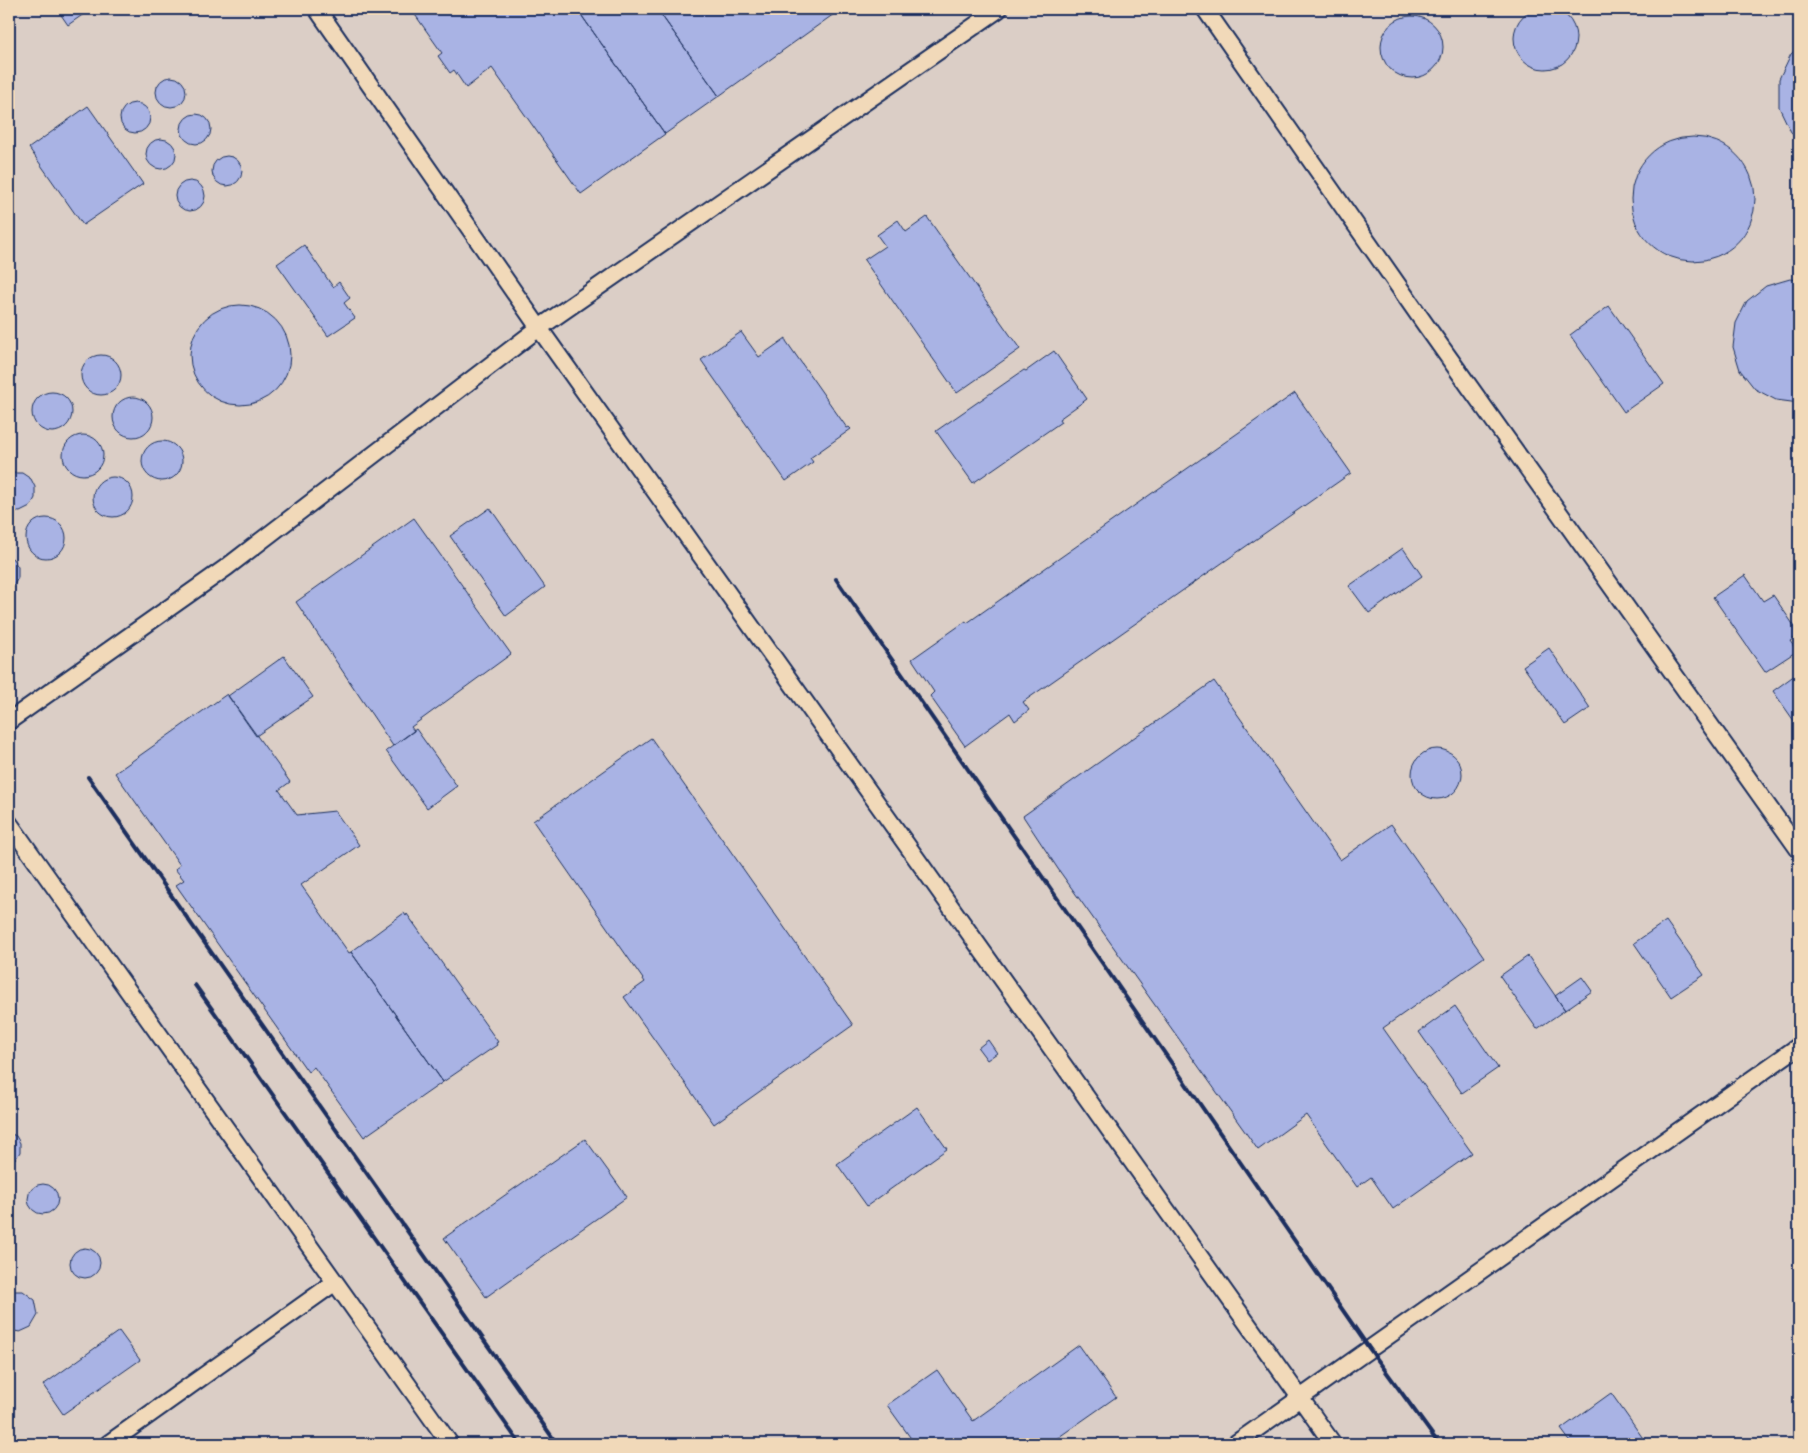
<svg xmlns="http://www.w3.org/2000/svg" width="1808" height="1453" font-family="Kalam,sans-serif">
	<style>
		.built { fill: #dbcec6 }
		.building { fill: #a9b3e4; stroke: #1b2f5e }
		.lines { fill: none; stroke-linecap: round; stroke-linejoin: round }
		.lane-casing { stroke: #1b2f5e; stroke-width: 20 }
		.lane { stroke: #f1d9b9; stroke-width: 16 }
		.rail { stroke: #1b2f5e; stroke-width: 4 }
	</style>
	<rect width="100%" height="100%" fill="#f1d9b9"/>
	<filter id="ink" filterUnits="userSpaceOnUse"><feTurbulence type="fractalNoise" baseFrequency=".02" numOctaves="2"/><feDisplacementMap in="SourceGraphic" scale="10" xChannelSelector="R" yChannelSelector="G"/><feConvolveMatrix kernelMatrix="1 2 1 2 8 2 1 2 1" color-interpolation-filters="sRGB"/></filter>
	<g filter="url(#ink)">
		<path class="built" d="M9,9H1799V1444H9Z"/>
		<path class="building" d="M1514 38a31 31 0 1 1 62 0a31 31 0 1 1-62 0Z
			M57,9H91L68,25Z
			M411,9H577L665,134L581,194L492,68L466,88L454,70L450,73L438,56L442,53Z
			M577,9H657L719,96L665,134Z
			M657,9H841L719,96Z
			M1381 47a31 31 0 1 1 62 0a31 31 0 1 1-62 0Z
			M1799,47V138L1791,132L1779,107V79L1791,54Z
			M156 92a15 15 0 1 1 30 0a15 15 0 1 1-30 0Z
			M120 118a15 15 0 1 1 30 0a15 15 0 1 1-30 0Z
			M88,106L143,184L83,225L29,148Z
			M181 129a15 15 0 1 1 30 0a15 15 0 1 1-30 0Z
			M1631 199a62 62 0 1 1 124 0a62 62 0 1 1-124 0Z
			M146 154a15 15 0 1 1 30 0a15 15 0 1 1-30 0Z
			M212 171a15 15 0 1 1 30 0a15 15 0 1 1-30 0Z
			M175 196a15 15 0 1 1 30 0a15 15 0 1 1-30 0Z
			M927,217L1020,349L957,393L864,260L885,246L877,235L898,220L906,232Z
			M304,245L333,287L339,282L350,298L344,303L355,318L328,336L277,264Z
			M1790,279L1799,280V403L1776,400L1755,389L1740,370L1733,347L1736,323L1747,301L1766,286Z
			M190 355a50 50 0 1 1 100 0a50 50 0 1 1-100 0Z
			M1609,306L1664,384L1624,412L1570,335Z
			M741,332L759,357L786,338V341L847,428L849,427L851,429L810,458L813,462L786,481L701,360Z
			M1054,351L1087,399L1059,419L1061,422L973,483L936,431L1024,370L1026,371Z
			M81 375a20 20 0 1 1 40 0a20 20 0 1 1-40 0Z
			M32 412a20 20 0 1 1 40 0a20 20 0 1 1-40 0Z
			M1295,393L1351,473L1023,702L1029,710L1015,721L1010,713L965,746L930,696L934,692L912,659L966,621L967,623Z
			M113 417a20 20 0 1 1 40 0a20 20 0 1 1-40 0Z
			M63 455a20 20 0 1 1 40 0a20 20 0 1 1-40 0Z
			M142 461a20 20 0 1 1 40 0a20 20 0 1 1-40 0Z
			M13,473H22L31,479L35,487V498L30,507L20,512L9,511V475Z
			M93 497a20 20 0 1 1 40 0a20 20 0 1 1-40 0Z
			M490,508L545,587L506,616L450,536Z
			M414,518L511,654L411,727L414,731L393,746L296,602Z
			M26 538a20 20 0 1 1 40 0a20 20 0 1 1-40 0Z
			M1403,548L1422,576L1369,613L1349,586Z
			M9,556L13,559L18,567V578L12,588L9,590Z
			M1745,575L1763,601L1773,595L1799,633V635L1790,641L1797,651L1765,672L1713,597Z
			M1549,648L1590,708L1565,725L1523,666Z
			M284,656L313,697L256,736L228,696Z
			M1799,672V728L1773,691Z
			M1214,681L1340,860L1391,824L1484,957L1383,1028L1472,1153L1393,1209L1371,1177L1357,1187L1306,1115L1258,1150L1058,869L1023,816Z
			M227,694L290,782L279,790L297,815L335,811L359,845L301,885L349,953L351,952L443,1082L364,1137L314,1067L308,1072L176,885L184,880L175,869L180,865L115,773Z
			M416,729L457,786L427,808L386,751Z
			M651,738L853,1025L714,1124L624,997L645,982L533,821Z
			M1412 774a25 25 0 1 1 50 0a25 25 0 1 1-50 0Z
			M404,913L406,916L407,914L498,1042L496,1043L497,1045L443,1082L351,952Z
			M1666,921L1704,975L1671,997L1634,943Z
			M1528,956L1565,1010L1537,1029L1500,976Z
			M1582,977L1592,991L1565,1010L1555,996Z
			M1455,1006L1498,1068L1462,1093L1419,1032Z
			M988,1040L997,1053L987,1060L978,1048Z
			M917,1107L947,1149L867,1206L837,1164Z
			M9,1133L16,1136L20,1143V1152L16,1158L9,1162Z
			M585,1139L627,1197L486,1297L444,1238Z
			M28 1199a15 15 0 1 1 30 0a15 15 0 1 1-30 0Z
			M70 1263a15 15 0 1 1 30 0a15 15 0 1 1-30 0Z
			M9,1291H23L35,1300L38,1315L31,1327L20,1332L9,1330Z
			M119,1331L140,1360L63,1414L43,1385Z
			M1079,1345L1116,1397L1049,1444H915L887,1405L937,1370L973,1421Z
			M1611,1393L1647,1444H1572L1561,1429Z"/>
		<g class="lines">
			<defs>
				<path id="lane" d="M317,9L539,328L1333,1444
					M1205,9L1427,327L1799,850
					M9,721L227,567L539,328L999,9
					M9,823L450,1444
					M108,1444L334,1283
					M1235,1444L1799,1046"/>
			</defs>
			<use href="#lane" class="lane-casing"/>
			<use href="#lane" class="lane"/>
			<path class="rail" d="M836,579L1369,1348L1439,1444
				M88,777L557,1444
				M195,985L520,1444"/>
		</g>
	</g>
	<rect width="1808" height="1453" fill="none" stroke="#f1d9b9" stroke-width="30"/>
	<rect x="15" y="15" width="1778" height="1423" fill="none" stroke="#1b2f5e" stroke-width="2" filter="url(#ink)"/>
</svg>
